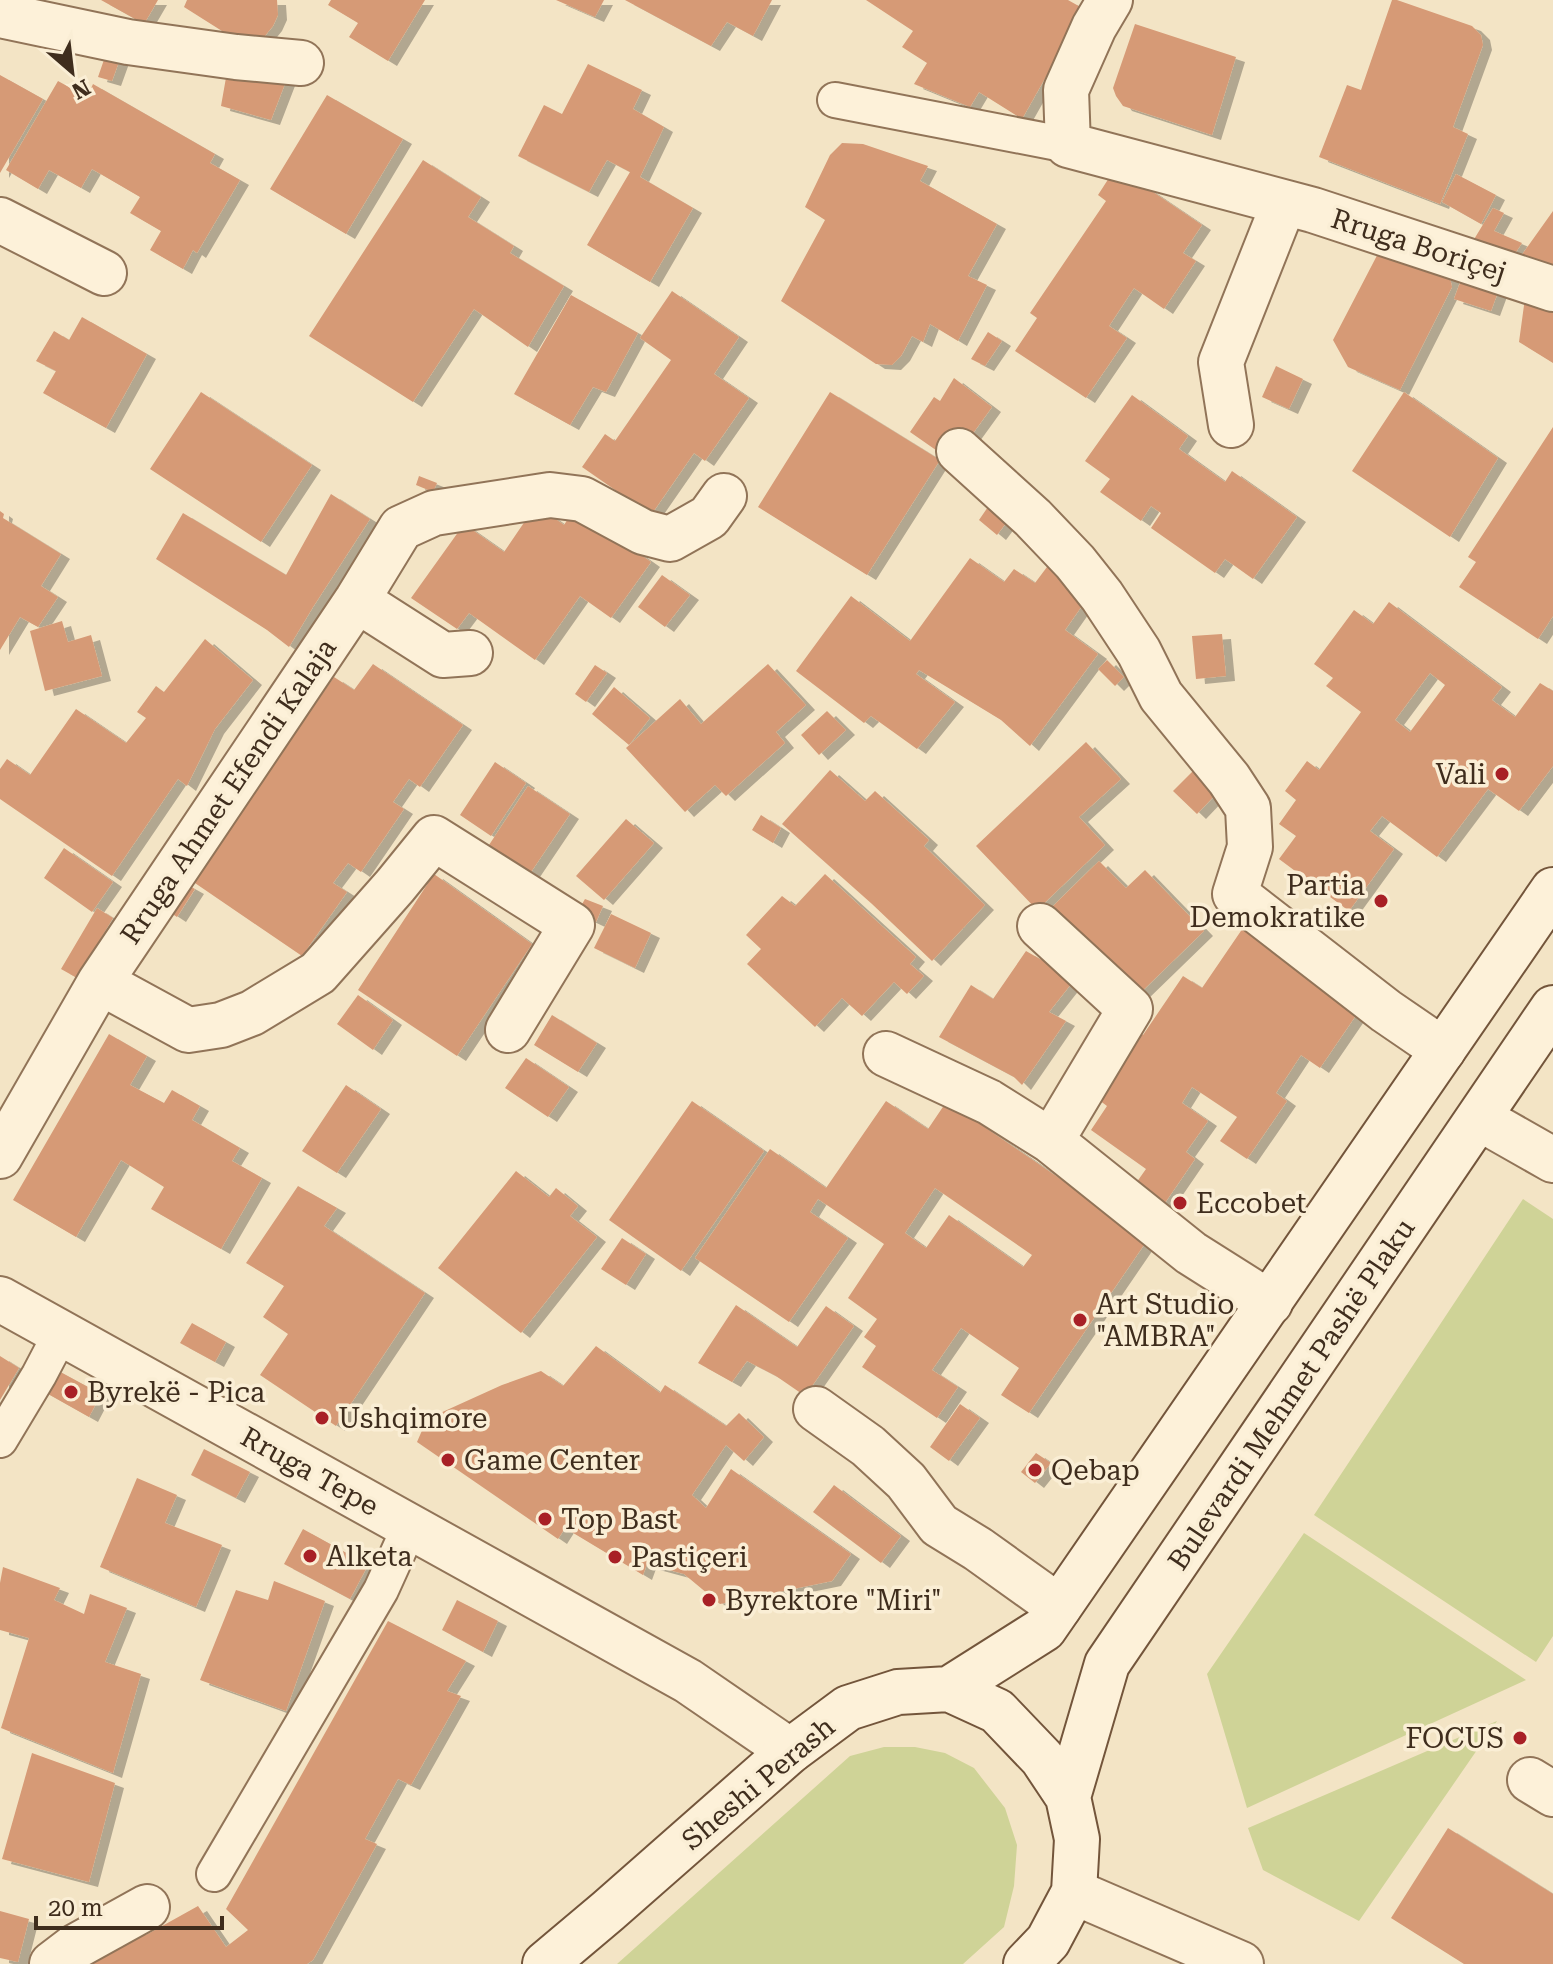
<svg xmlns="http://www.w3.org/2000/svg" width="1553" height="1964" font-family="'Roboto Serif',serif">
	<style>
		.green { fill: #cfd397 }
		.building { fill: #d69a76; fill-rule: evenodd; filter: url(#shadow) }
		.lines { fill: none; stroke-linecap: round; stroke-linejoin: round }
		.service-casing { stroke: #917458; stroke-width: 38 }
		.minor-casing { stroke: #917458; stroke-width: 48 }
		.tertiary-casing { stroke: #917458; stroke-width: 48 }
		.secondary-casing { stroke: #73553b; stroke-width: 48 }
		.service { stroke: #fdf1d9; stroke-width: 34 }
		.minor { stroke: #fdf1d9; stroke-width: 44 }
		.tertiary { stroke: #fdf1d9; stroke-width: 44 }
		.secondary { stroke: #fdf1d9; stroke-width: 44 }
		.poi-dot { fill: #a82026; stroke: #faeed5; stroke-width: 3 }
		.labels { text-anchor: middle; stroke-width: 7; stroke-linejoin: round; paint-order: stroke }
		.street-label { font-size: 28px; fill: #3f2d1d; stroke: #faeed5 }
		.poi-label { font-size: 28px; fill: #3f2d1d; stroke: #faeed5; text-anchor: start }
	</style>
	<defs>
		<filter id="shadow"><feDropShadow dx="9" dy="5" stdDeviation="0" flood-color="#0004"/></filter>
	</defs>
	<rect width="100%" height="100%" fill="#f3e4c5"/>
	<path class="green" d="M1523,1199L1553,1219V1636L1536,1662L1314,1515Z
		M1304,1533L1526,1680L1247,1808L1207,1674Z
		M1497,1721L1359,1921L1263,1870L1248,1828Z
		M884,1747H915L945,1753L974,1768L1005,1808L1017,1845L1014,1886L1004,1927L963,1964H617L850,1756Z"/>
	<path class="building" d="M101,0H158L144,24Z
		M187,0H277L278,15L273,26L264,37L254,42L241,43L184,7Z
		M331,0H425L388,61L349,37L358,23L328,5Z
		M556,0H604L595,17Z
		M625,0H772L753,36L727,22L711,46Z
		M866,0H1068L1084,9L1022,119L979,92L970,107L914,84L927,63L902,47L913,31Z
		M1392,0H1397L1472,26L1481,35L1483,45L1453,127L1468,134L1440,204L1319,157L1347,85L1361,90Z
		M1135,24L1236,57L1212,135L1123,106L1116,96L1113,88Z
		M107,51L121,56L112,81L98,77Z
		M588,64L642,90L633,109L664,127L640,177L693,208L650,282L587,245L630,172L607,160L589,192L518,156L544,105L562,114Z
		M227,72L286,81L271,120L221,106Z
		M0,75L43,99L0,173Z
		M58,81L87,97L93,84L215,154L210,163L240,180L197,253L193,250L183,269L150,250L161,231L130,213L140,197L92,169L81,188L49,170L38,189L6,170Z
		M327,95L403,139L346,234L270,189Z
		M842,143L863,144L928,166L920,181L997,224L968,276L987,285L958,341L930,324L923,342L912,336L901,356L892,365L876,364L781,301L825,220L805,207L830,155Z
		M423,160L481,197L468,217L514,246L510,253L564,286L528,347L474,309L413,402L309,336Z
		M1116,167L1202,225L1183,253L1196,261L1164,309L1134,288L1109,326L1127,338L1086,398L1015,351L1037,318L1030,313L1106,201L1098,195Z
		M1456,174L1496,195L1481,224L1442,202Z
		M1493,208L1504,213L1494,231L1522,243L1514,255L1473,241Z
		M1553,211V275L1516,263Z
		M1384,242L1447,265L1452,287L1400,390L1348,367L1333,340Z
		M1465,269L1502,281L1491,311L1454,299Z
		M672,291L739,337L714,374L749,398L705,461L694,453L651,515L582,467L605,434L615,441L671,360L640,338Z
		M571,295L638,333L606,392L593,387L570,425L514,394Z
		M1525,298L1553,306V363L1519,342Z
		M82,317L147,354L106,428L43,393L56,371L36,361L54,331L69,340Z
		M988,332L1002,341L985,366L971,359Z
		M1276,366L1303,379L1289,409L1262,397Z
		M954,378L992,407L971,436L961,427L943,455L910,432L934,397L940,401Z
		M201,392L312,465L261,542L150,469Z
		M830,392L940,460L867,575L758,507Z
		M1404,392L1498,458L1450,537L1352,471Z
		M1132,395L1188,436L1179,449L1225,482L1232,471L1297,517L1253,579L1225,559L1215,573L1151,528L1161,513L1151,506L1141,521L1100,492L1110,479L1085,461Z
		M1553,427V616L1538,639L1459,587L1476,562L1468,557Z
		M419,476L437,483L433,492L416,485Z
		M331,494L370,519L313,607L289,647L267,630L156,559L183,513L286,575Z
		M990,504L1009,519L997,535L979,520Z
		M536,505L564,525L575,508L651,562L611,618L580,596L535,660L469,613L457,629L411,598L464,524L504,552Z
		M0,511L4,514L3,518L61,554L41,586L58,597L38,627L20,617L0,650Z
		M1056,555L1091,593L1065,630L1098,654L1030,746L1001,720L919,670L916,674L955,702L917,749L871,716L864,723L796,671L851,596L910,641L970,558L1004,582L1014,569L1035,583Z
		M662,575L690,595L665,627L638,607Z
		M1389,602L1502,687L1492,700L1515,717L1540,683L1553,691V766L1519,811L1488,789L1437,857L1382,816L1370,831L1394,849L1349,911L1279,859L1296,836L1279,824L1296,800L1285,791L1307,761L1319,770L1361,712L1326,686L1333,678L1314,664L1354,610L1373,624ZM1430,673L1445,685L1410,732L1395,720Z
		M62,621L68,642L91,635L102,676L45,691L30,631Z
		M1222,634L1226,676L1196,679L1192,636Z
		M205,639L253,680L215,729L187,786L178,779L112,876L0,799V769L7,759L30,775L76,709L126,743L146,718L137,712L156,686L164,692Z
		M1107,660L1124,677L1115,686L1098,669Z
		M373,664L463,725L420,787L409,779L393,802L404,809L361,872L348,863L333,883L347,892L302,956L192,881L334,677L354,690Z
		M768,664L806,705L776,732L785,743L726,796L715,785L685,812L626,748L680,699L701,724Z
		M595,665L607,673L586,702L575,694Z
		M614,687L650,718L629,745L592,714Z
		M827,711L846,730L819,755L801,735Z
		M1086,742L1121,779L1079,817L1105,845L1037,910L976,846Z
		M495,762L526,783L491,836L460,815Z
		M1195,769L1218,792L1197,814L1173,791Z
		M830,770L865,801L875,791L929,840L924,846L985,905L932,961L872,904L782,824Z
		M528,786L570,814L531,872L489,845Z
		M761,815L781,828L773,843L752,830Z
		M626,819L654,843L604,900L576,876Z
		M64,848L113,882L92,912L44,878Z
		M1099,861L1126,888L1145,870L1204,931L1136,997L1049,910Z
		M434,874L532,944L457,1056L358,990Z
		M825,874L916,957L910,964L924,976L907,994L894,982L862,1016L842,998L815,1027L747,964L761,949L746,935L782,896L795,906Z
		M186,884L195,889L177,917L168,911Z
		M585,899L603,906L596,922L577,913Z
		M97,908L113,918L77,978L61,969Z
		M611,914L651,933L635,968L594,948Z
		M1245,925L1363,1005L1320,1068L1301,1055L1276,1093L1287,1101L1247,1159L1220,1141L1237,1117L1192,1087L1182,1103L1208,1121L1186,1152L1195,1159L1158,1213L1129,1193L1146,1169L1091,1130L1107,1106L1095,1097L1139,1032L1143,1035L1183,976L1202,988Z
		M1026,951L1075,979L1049,1012L1066,1021L1022,1085L1014,1077L939,1037L971,985L993,999Z
		M358,995L393,1020L373,1050L337,1024Z
		M552,1015L597,1043L578,1072L534,1045Z
		M109,1034L147,1056L130,1085L164,1103L172,1090L200,1106L192,1120L240,1148L232,1161L262,1178L221,1249L151,1209L164,1187L121,1160L76,1237L13,1200Z
		M526,1058L569,1087L548,1117L505,1088Z
		M346,1085L381,1109L337,1173L302,1151Z
		M953,1092L985,1115L980,1124L1148,1239L1029,1413L1001,1395L1019,1368L961,1328L932,1370L958,1387L937,1418L862,1367L876,1346L864,1337L877,1319L848,1298L884,1244L818,1199L810,1212L848,1238L789,1322L695,1258L770,1149L826,1188L886,1101L928,1129ZM935,1188L1032,1255L1023,1267L949,1215L926,1248L905,1233Z
		M692,1101L764,1151L681,1271L609,1220Z
		M516,1171L549,1197L556,1188L578,1206L570,1216L597,1237L521,1333L438,1268Z
		M298,1186L337,1208L324,1226L425,1293L336,1426L260,1375L288,1334L263,1317L284,1286L246,1263Z
		M622,1238L646,1254L626,1285L601,1269Z
		M736,1305L797,1347L826,1306L854,1326L805,1396L776,1376L747,1361L732,1382L698,1363Z
		M192,1323L226,1342L215,1362L180,1343Z
		M596,1346L660,1393L665,1385L726,1426L739,1413L764,1437L744,1461L726,1445L692,1495L706,1508L731,1469L851,1554L832,1581L720,1604L684,1574L647,1564L643,1575L565,1528L558,1539L417,1442L427,1419L502,1385L541,1371L563,1386Z
		M0,1356L19,1368L0,1400Z
		M53,1368L101,1394L89,1417L41,1390Z
		M960,1404L980,1418L949,1461L930,1447Z
		M204,1449L250,1472L236,1498L191,1475Z
		M1036,1453L1051,1463L1035,1483L1021,1472Z
		M137,1478L177,1495L165,1523L222,1545L196,1607L100,1567Z
		M834,1485L901,1536L881,1563L813,1512Z
		M303,1529L368,1565L350,1599L284,1564Z
		M3,1567L60,1588L54,1600L84,1614L90,1594L127,1608L105,1662L141,1674L113,1773L1,1728L29,1638L0,1630V1583Z
		M274,1581L325,1601L286,1711L200,1680L236,1590L268,1600Z
		M457,1600L498,1621L483,1652L442,1630Z
		M388,1621L466,1661L447,1691L461,1696L411,1785L398,1779L365,1839L377,1844L313,1960L307,1964H81L140,1928L146,1935L198,1906L226,1947L248,1930L226,1909Z
		M32,1753L115,1783L89,1882L2,1859Z
		M1448,1828L1553,1894V1964H1464L1391,1918Z
		M0,1911L29,1919L18,1962L0,1958Z"/>
	<g class="lines">
		<defs>
			<path id="service" d="M835,100L1068,145
				M0,1440L39,1375L61,1333
				M214,1874L381,1590L410,1526"/>
			<path id="minor" d="M1110,0L1094,27L1066,90L1068,145L1313,210L1553,289
				M0,15L128,42L236,57L301,63
				M0,220L104,273
				M1231,425L1221,362L1284,203
				M959,451L1033,518L1075,562L1102,596L1139,652L1161,696L1229,779L1248,808L1250,847L1235,894L1386,1011L1443,1050
				M357,600L443,655L470,653
				M1040,926L1130,1009L1051,1141
				M100,982L188,1030L221,1025L252,1013L318,973L395,886L434,838L572,925L508,1030
				M886,1054L989,1102L1051,1141L1191,1253L1270,1303
				M1479,1118L1553,1160
				M0,1156L100,982L357,600L401,528L434,513L550,495L582,499L643,532L670,539L709,517L724,496
				M0,1299L688,1681L790,1751
				M816,1409L868,1446L906,1481L939,1525L978,1549L1059,1607
				M1530,1780L1553,1794
				M52,1964L73,1948L147,1907"/>
			<path id="tertiary" d="M1074,1892L1241,1964"/>
			<path id="secondary" d="M949,1689L1044,1629L1553,890
				M1068,1797L1107,1664L1553,1008
				M545,1964L608,1911L790,1751L848,1708L898,1692L949,1689L997,1711L1042,1758L1068,1797L1077,1839L1074,1892L1048,1941L1026,1964"/>
		</defs>
		<use href="#service" class="service-casing"/>
		<use href="#minor" class="minor-casing"/>
		<use href="#tertiary" class="tertiary-casing"/>
		<use href="#secondary" class="secondary-casing"/>
		<use href="#service" class="service"/>
		<use href="#minor" class="minor"/>
		<use href="#tertiary" class="tertiary"/>
		<use href="#secondary" class="secondary"/>
	</g>
	<g class="poi-dot">
		<circle cx="1502" cy="774" r="8"/>
		<circle cx="1381" cy="901" r="8"/>
		<circle cx="1180" cy="1203" r="8"/>
		<circle cx="1080" cy="1320" r="8"/>
		<circle cx="71" cy="1392" r="8"/>
		<circle cx="322" cy="1418" r="8"/>
		<circle cx="448" cy="1460" r="8"/>
		<circle cx="1035" cy="1470" r="8"/>
		<circle cx="545" cy="1519" r="8"/>
		<circle cx="310" cy="1556" r="8"/>
		<circle cx="615" cy="1557" r="8"/>
		<circle cx="709" cy="1600" r="8"/>
		<circle cx="1520" cy="1738" r="8"/>
	</g>
	<g class="labels">
		<g class="street-label">
			<text transform="translate(1419 245) rotate(18)" y="10">Rruga Boriçej</text>
			<text transform="translate(228 791) rotate(-56)" y="10">Rruga Ahmet Efendi Kalaja</text>
			<text transform="translate(1291 1394) rotate(-56)" y="10">Bulevardi Mehmet Pashë Plaku</text>
			<text transform="translate(310 1471) rotate(29)" y="10">Rruga Tepe</text>
			<text transform="translate(758 1783) rotate(-40)" y="10">Sheshi Perash</text>
		</g>
		<g class="poi-label">
			<text x="1486" y="784" text-anchor="end">Vali</text>
			<text x="1365" y="895" text-anchor="end">Partia<tspan x="1365" dy="32">Demokratike</tspan></text>
			<text x="1196" y="1213">Eccobet</text>
			<text x="1096" y="1314">Art Studio<tspan x="1096" dy="32">"AMBRA"</tspan></text>
			<text x="87" y="1402">Byrekë - Pica</text>
			<text x="338" y="1428">Ushqimore</text>
			<text x="464" y="1470">Game Center</text>
			<text x="1051" y="1480">Qebap</text>
			<text x="561" y="1529">Top Bast</text>
			<text x="326" y="1566">Alketa</text>
			<text x="631" y="1567">Pastiçeri</text>
			<text x="725" y="1610">Byrektore "Miri"</text>
			<text x="1504" y="1748" text-anchor="end">FOCUS</text>
		</g>
	</g>
	<g transform="translate(72 72) rotate(152)" stroke="#faeed5" stroke-width="6" paint-order="stroke">
	<path d="M0-6L14 30L0 20L-14 30Z" fill="#3f2d1d"/>
	<text y="-12" font-size="22" font-weight="bold" text-anchor="middle" fill="#3f2d1d">N</text>
	</g>
	<path d="M36 1916v12h186v-12" fill="none" stroke="#3f2d1d" stroke-width="4"/>
	<text x="48" y="1916" font-size="24" fill="#3f2d1d" stroke="#faeed5" stroke-width="6" paint-order="stroke">20 m</text>
</svg>
